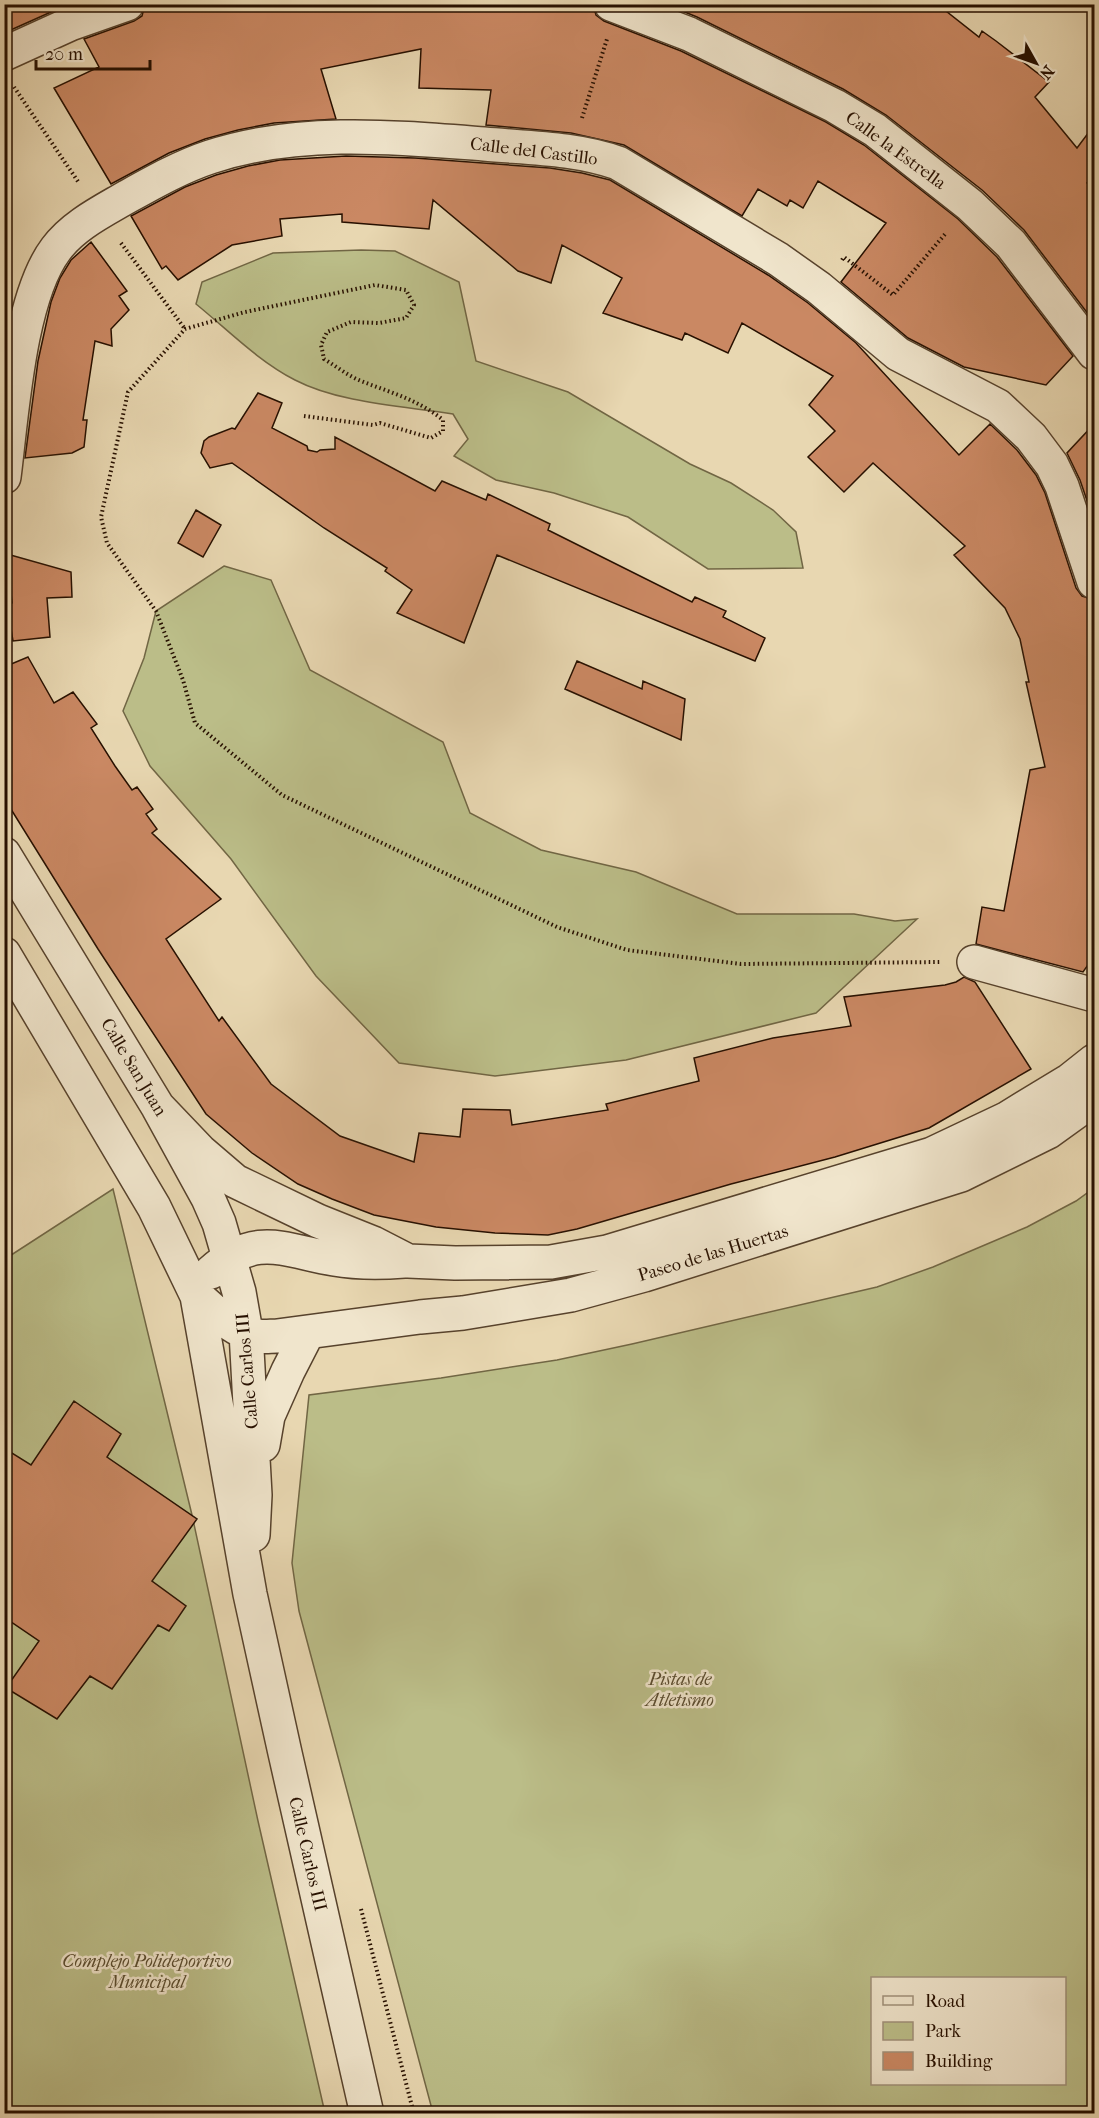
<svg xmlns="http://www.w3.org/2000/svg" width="1099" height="2118" font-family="'IM FELL French Canon',serif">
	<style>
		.green { fill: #bbbd88; stroke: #716644; stroke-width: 1.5; fill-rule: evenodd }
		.building { fill: #ca8863; stroke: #271000; stroke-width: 1.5 }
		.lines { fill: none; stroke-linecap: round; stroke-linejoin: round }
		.minor-casing { stroke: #57422c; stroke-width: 36 }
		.path { stroke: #271000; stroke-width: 4; stroke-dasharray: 1.5 3; stroke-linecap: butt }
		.minor { stroke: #f0e5cc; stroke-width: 33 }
		.labels { text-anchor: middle; stroke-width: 5; stroke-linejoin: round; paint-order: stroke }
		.street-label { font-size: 18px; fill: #271000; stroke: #f0e5cc }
		.park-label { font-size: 18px; font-style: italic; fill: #5b4d30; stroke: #f0e5cc }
	</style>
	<rect width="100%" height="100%" fill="#e8d7b1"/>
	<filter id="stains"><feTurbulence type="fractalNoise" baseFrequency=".00333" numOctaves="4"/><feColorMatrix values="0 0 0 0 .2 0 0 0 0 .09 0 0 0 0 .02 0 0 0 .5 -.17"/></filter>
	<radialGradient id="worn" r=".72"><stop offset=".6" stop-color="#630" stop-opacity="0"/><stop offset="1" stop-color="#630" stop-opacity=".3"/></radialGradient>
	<path class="green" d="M361,250L395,251L459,282L476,361L568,392L690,464L731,483L773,510L796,532L803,568L708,569L628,517L554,493L496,480L454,456L468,439L453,414C403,406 339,403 295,380C258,361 228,330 196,304L202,282L273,253Z
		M224,566L271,580L310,670L443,742L470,813L541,850L636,872L737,914H854L895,921L917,919L816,1013L626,1060L495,1076L399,1063L316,976L231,859L150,766L123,711L144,658L156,611Z
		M1094,1188V2113H433L299,1611L292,1563L309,1395L441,1378L557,1360L632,1344L877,1287L933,1267L1027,1227L1076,1201ZM1064,1978V2084H872V1978Z
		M113,1189L192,1515L258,1821L325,2113L5,2114V1259Z"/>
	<path class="building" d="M4,4H69L4,33Z
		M145,4H593L596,15L604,21L681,51L826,122L864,145L958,219L997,257L1073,356L1046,385L964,367L908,338L841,282L886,223L818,181L803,208L790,200L787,206L758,189L742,216L624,145L571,133L486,125L491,90L419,88L421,49L321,69L336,119L274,123L238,130L205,139L169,153L111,184L54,88L99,67L84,39L134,21L142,16Z
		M665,4H937L979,37L982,31L996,41L1049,82L1035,97L1077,148L1095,124V174L1087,183L1095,189V323L1024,230L982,190L886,115L843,89L697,17Z
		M346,156L415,158L550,168L582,173L610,180L768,275L808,303L856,343L959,455L990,424L1017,450L1036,475L1045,493L1076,588L1082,596L1095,600V955L1083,972L976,944L982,907L1004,911L1030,770L1045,767L1026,682H1029L1020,639L1005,608L954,555L965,546L873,463L844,492L808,457L835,431L809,405L833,376L742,323L728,353L685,333L682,340L603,313L622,278L562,245L551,283L518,271L433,200L429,229L342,222V214L280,219L282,236L232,245L178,280L166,266L162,269L131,216L185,187L216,175L248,166L280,160Z
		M91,242L127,291L119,296L129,310L111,329L112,346L95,341L83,420H87L84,447L72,453L25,458L38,361L51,302L60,278L71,260Z
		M258,393L282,403L272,428L307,446L308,450L317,452L320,450L335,449V437L435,491L442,481L486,500L488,494L550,524L548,530L692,602L695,597L726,611L723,617L765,638L755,661L497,555L464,643L397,613L412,590L385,571L387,568L324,528L232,463L210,468L201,453L204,441L209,437L232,428L235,429Z
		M1095,423V524L1080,480L1067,453Z
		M196,510L221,525L203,557L178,543Z
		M7,554L71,572L72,597L47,598L50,637L13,641L7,604L12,603Z
		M28,657L54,703L73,692L97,724L91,728L115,766L132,790L137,787L153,809L146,814L157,829L152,833L221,899L166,939L219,1021L222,1017L271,1084L340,1136L414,1162L419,1133L460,1137L463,1109L510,1110L512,1125L608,1110L606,1104L699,1081L694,1058L773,1038L851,1026L844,997L945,985L956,982L964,977L975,982L1031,1069L929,1128L835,1157L731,1184L577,1229L548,1235L495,1233L436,1227L374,1215L332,1199L298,1184L252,1153L206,1114L98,949L4,798V667Z
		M577,661L642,689L643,681L685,699L681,740L565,689Z
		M74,1401L121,1434L107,1457L197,1519L152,1581L186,1606L169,1631L158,1625L112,1689L90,1676L57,1719L6,1688L39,1641L4,1617V1448L31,1465Z"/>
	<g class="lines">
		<defs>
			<path id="minor" d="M611,4L689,34L835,106L875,130L970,205L1011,244L1094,353
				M4,54L70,24L127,4
				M4,477C12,415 19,298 56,249C73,226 101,212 125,198C152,183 180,167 210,157C298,128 394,137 484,144C529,148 576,148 618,163L778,259L819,288L898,354L998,406L1031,437L1052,465L1062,486L1094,582
				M4,854L158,1107L208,1198L219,1223L239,1292L246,1332L255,1495L253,1535
				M4,954L154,1207L197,1296L250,1594L285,1753L367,2114
				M974,962L1094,995
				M158,1107L200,1151L235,1181L318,1221L373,1243L408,1261L455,1263L551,1262L607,1252L932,1154L1006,1119L1070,1080L1094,1061
				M211,1272C256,1231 285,1251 334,1259C357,1263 380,1263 404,1261
				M197,1296C214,1311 234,1332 258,1336C264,1337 271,1336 277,1336L420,1317L463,1313L571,1295L644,1275L961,1175L1048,1132L1094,1099
				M263,1445L268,1416L288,1371L307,1334"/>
		</defs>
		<use href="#minor" class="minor-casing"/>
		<path class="path" d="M14,87L79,183
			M582,118L607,39
			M121,243L185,329
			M842,260L844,257L893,295L946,233
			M304,416L373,425L380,423L431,438L443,431V420C419,400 389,392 361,381C348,376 336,366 324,359L321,345L327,332L351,322L379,323L406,318L414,305L406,290L375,285L245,312L185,329L128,392L101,517L107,543L156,611L183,680L195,723L282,795L557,927L627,950L741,964L940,962
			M361,1909L414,2114"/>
		<use href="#minor" class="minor"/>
	</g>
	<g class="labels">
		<g class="street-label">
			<text transform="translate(896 150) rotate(36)" y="6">Calle la Estrella</text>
			<text transform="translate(534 151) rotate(7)" y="6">Calle del Castillo</text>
			<text transform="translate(134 1067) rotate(59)" y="6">Calle San Juan</text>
			<text transform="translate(713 1253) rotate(-17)" y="6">Paseo de las Huertas</text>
			<text transform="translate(247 1371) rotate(-95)" y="6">Calle Carlos III</text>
			<text transform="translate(308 1854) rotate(77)" y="6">Calle Carlos III</text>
		</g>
		<g class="park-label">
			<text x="680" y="1685">Pistas de<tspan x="680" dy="21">Atletismo</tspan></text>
			<text x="147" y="1967">Complejo Polideportivo<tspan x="147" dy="21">Municipal</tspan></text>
		</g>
	</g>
	<rect width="1099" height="2118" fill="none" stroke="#e8d7b1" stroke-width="24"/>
	<rect x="6" y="6" width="1087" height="2106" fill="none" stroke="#271000" stroke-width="3"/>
	<rect x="12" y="12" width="1075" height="2094" fill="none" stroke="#271000" stroke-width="1.5"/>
	<rect x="871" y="1977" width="195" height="108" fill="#f0e5cc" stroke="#a0907a" stroke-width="1.5"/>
	<rect x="883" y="1996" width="30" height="9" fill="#f0e5cc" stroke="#a0907a" stroke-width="1.5"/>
	<text x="925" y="2007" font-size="18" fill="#271000">Road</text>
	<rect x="883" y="2022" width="30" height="18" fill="#bbbd88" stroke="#a0907a" stroke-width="1.5"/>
	<text x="925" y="2037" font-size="18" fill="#271000">Park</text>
	<rect x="883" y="2052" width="30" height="18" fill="#ca8863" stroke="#a0907a" stroke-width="1.5"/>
	<text x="925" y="2067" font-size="18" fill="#271000">Building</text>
	<g transform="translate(1036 63) rotate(130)" stroke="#f0e5cc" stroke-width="4.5" paint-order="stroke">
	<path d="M0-4.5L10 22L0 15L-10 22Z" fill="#271000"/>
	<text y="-9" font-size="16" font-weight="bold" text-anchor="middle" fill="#271000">N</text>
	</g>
	<path d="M36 60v9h114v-9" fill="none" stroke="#271000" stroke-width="3"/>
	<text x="45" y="60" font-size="18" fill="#271000" stroke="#f0e5cc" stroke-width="4.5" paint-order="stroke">20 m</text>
	<rect width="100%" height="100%" filter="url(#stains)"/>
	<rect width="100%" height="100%" fill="url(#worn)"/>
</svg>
